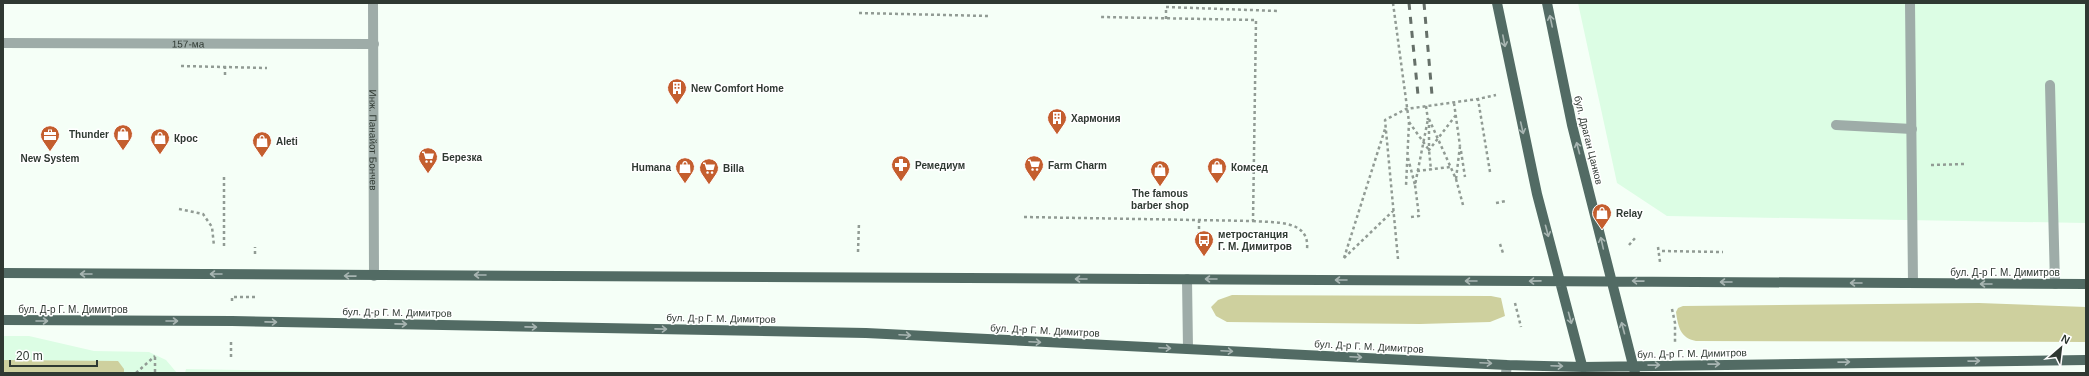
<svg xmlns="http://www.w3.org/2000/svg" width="2089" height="376" font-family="Arial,sans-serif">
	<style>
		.built { fill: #dcfde4 }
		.green { fill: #ced09e }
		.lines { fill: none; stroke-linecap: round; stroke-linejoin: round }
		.path { stroke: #919b94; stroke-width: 2.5; stroke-dasharray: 3 3; stroke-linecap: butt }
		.minor { stroke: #9eaca8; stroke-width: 10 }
		.major { stroke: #526b64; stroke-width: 10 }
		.rail { stroke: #667069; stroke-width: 3; stroke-dasharray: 7 7; stroke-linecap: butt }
		.oneway { stroke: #a8b5b2 }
		.labels { text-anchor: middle; stroke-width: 3; stroke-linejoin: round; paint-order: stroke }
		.street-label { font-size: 10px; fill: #2f3932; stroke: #fff }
		.poi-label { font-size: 10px; font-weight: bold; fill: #2f3932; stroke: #fff; text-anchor: start }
	</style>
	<rect width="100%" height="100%" fill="#f5fff7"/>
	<path class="built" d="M1578,3H2086V223L1667,216L1617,183Z
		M3,336H29L94,351L149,352L166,360L177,373H3Z
		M186,369L391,373H185Z"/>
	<path class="green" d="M1232,295L1491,296L1501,298L1505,316L1490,322L1420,324L1227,322L1216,316L1211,307L1218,300Z
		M1979,303L2086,307V342L1696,341C1680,338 1678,326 1676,312L1678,308L1683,306Z
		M3,360L118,361L124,369V373H3Z"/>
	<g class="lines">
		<path class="path" d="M1393,3L1409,122L1406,186
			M859,13L989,16
			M1166,19V7L1278,11
			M181,66L267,68
			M225,66V77
			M1454,103L1460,146
			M1426,106L1428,120
			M1429,119L1456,179L1460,146
			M1409,122L1429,150L1431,170
			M1429,125V150L1456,115
			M1461,151L1465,177
			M1408,158L1415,185L1428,119
			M1931,165L1965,164
			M1417,171L1450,167
			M1490,172L1478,99L1496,95
			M1456,179L1463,205
			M1496,203L1506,201
			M179,209L203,214L212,227L214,246
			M1024,217L1253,221L1256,20L1101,17
			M1411,217L1419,216L1415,185
			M1199,220V242
			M1253,221C1274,223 1310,219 1307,249
			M1500,244L1503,253
			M1629,245L1636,237
			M224,246V175
			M1658,247L1660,262
			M1662,251L1723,252
			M858,252L859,222
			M255,254V247
			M1344,258L1385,129
			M1344,258L1394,210
			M1398,259L1385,120L1406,109L1478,99
			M232,301V297H255V294
			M1515,303L1521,327
			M1672,309L1675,323V344
			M155,357V373
			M231,357V341
			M136,373L155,356"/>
		<g class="minor">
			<path id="s1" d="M373,3L374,276"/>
			<path d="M1910,3L1913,283"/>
			<path id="s2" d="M3,43L374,44"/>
			<path d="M2050,85L2055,284"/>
			<path d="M1836,125L1912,129"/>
			<path d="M1187,279L1188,349"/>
			<path d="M1506,373L1507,365"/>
		</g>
		<path class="major" d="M1497,3L1537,194L1584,373
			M1547,3L1572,125L1635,373
			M3,273L2086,284
			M3,320L232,321L866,333L1507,365L1583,367L2086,360"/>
		<path class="rail" d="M1409,3L1418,95
			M1424,3L1432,95"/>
	</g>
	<defs><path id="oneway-shaft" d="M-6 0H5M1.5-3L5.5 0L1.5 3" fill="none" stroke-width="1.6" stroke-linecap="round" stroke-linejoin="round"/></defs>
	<g class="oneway">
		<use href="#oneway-shaft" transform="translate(1551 21) rotate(-102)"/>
		<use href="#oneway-shaft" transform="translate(1504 41) rotate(79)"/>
		<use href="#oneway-shaft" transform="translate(1522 128) rotate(77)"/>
		<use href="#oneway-shaft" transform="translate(1578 148) rotate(-105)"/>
		<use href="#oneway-shaft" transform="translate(1547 231) rotate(75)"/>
		<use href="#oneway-shaft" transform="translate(1602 243) rotate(-103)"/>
		<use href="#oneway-shaft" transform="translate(86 274) rotate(-180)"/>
		<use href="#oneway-shaft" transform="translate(216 274) rotate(-180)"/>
		<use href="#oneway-shaft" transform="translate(480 275) rotate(180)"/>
		<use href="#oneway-shaft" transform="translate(350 276) rotate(-179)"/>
		<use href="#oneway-shaft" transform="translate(1081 279) rotate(-180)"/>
		<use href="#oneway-shaft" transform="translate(1211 279) rotate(-180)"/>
		<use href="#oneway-shaft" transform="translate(1341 280) rotate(-180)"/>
		<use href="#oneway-shaft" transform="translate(1471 281) rotate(-180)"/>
		<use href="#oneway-shaft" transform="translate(1535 281) rotate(179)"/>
		<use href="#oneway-shaft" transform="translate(1638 281) rotate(-179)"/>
		<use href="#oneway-shaft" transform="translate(1726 282) rotate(-180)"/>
		<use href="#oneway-shaft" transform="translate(1856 283) rotate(-180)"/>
		<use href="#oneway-shaft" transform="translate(1986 284) rotate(-180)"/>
		<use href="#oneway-shaft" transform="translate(1570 318) rotate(75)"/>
		<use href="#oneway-shaft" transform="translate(42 321)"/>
		<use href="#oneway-shaft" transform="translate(172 321)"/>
		<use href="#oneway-shaft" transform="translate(271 322) rotate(1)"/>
		<use href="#oneway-shaft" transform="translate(401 324) rotate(1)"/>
		<use href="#oneway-shaft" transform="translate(531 327) rotate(1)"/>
		<use href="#oneway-shaft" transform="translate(1623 328) rotate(-105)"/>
		<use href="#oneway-shaft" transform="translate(661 329) rotate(1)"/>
		<use href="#oneway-shaft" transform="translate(905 335) rotate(3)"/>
		<use href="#oneway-shaft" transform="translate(1035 342) rotate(3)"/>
		<use href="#oneway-shaft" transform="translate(1165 348) rotate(3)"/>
		<use href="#oneway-shaft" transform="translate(1227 351) rotate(3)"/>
		<use href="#oneway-shaft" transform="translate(1356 357) rotate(3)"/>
		<use href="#oneway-shaft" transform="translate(1974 361) rotate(-1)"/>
		<use href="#oneway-shaft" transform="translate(1844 362) rotate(-1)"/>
		<use href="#oneway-shaft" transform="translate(1486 363) rotate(3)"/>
		<use href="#oneway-shaft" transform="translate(1714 364) rotate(-1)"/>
		<use href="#oneway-shaft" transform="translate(1654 365) rotate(-1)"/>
		<use href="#oneway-shaft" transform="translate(1557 366) rotate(2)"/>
	</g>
	<defs>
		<symbol id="building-pin" viewBox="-11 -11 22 30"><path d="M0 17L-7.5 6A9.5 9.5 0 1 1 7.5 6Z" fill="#c45e2e" stroke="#fff"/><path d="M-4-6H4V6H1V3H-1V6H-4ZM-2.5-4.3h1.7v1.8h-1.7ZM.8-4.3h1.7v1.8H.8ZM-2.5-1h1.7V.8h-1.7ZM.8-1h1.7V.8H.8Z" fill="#fff"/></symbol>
		<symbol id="shop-pin" viewBox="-11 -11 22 30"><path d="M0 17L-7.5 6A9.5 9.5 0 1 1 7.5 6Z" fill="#c45e2e" stroke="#fff"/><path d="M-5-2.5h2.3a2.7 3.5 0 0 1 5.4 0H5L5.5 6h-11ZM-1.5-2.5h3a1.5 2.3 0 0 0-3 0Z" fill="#fff"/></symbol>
		<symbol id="office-pin" viewBox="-11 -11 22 30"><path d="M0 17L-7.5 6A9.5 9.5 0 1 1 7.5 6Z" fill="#c45e2e" stroke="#fff"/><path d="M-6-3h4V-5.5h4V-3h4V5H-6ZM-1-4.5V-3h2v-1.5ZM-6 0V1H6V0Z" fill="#fff"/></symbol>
		<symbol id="supermarket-pin" viewBox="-11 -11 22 30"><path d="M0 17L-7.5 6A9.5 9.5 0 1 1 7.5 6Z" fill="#c45e2e" stroke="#fff"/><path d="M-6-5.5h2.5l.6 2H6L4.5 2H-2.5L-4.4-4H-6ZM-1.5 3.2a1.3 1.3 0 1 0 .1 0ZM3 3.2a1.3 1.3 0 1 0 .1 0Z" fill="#fff"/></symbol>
		<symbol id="pharmacy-pin" viewBox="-11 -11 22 30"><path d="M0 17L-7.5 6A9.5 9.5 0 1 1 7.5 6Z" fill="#c45e2e" stroke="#fff"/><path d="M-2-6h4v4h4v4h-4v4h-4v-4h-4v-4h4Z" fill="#fff"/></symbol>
		<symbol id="bus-pin" viewBox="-11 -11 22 30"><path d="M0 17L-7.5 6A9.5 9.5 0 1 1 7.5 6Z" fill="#c45e2e" stroke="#fff"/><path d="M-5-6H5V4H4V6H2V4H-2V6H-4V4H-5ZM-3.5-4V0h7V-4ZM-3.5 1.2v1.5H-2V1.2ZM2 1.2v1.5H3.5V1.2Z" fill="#fff"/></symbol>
	</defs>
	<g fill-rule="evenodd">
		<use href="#building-pin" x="666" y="77" width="22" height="30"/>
		<use href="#building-pin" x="1046" y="107" width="22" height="30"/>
		<use href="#shop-pin" x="112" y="123" width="22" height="30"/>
		<use href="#office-pin" x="39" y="124" width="22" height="30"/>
		<use href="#shop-pin" x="149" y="127" width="22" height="30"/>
		<use href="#shop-pin" x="251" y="130" width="22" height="30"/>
		<use href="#supermarket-pin" x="417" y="146" width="22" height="30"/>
		<use href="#pharmacy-pin" x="890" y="154" width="22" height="30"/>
		<use href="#supermarket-pin" x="1023" y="154" width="22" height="30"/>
		<use href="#shop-pin" x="674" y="156" width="22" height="30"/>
		<use href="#shop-pin" x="1206" y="156" width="22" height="30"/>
		<use href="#supermarket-pin" x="698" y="157" width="22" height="30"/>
		<use href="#shop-pin" x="1149" y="159" width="22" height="30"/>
		<use href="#shop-pin" x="1591" y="202" width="22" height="30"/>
		<use href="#bus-pin" x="1193" y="229" width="22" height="30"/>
	</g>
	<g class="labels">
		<g class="street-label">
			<text dy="4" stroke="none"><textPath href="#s2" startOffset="185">157-ма</textPath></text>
			<text dy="4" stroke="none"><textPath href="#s1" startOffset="137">Инж. Панайот Бончев</textPath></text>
			<text transform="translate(1589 140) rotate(76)" y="4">бул. Драган Цанков</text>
			<text x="2005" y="276">бул. Д-р Г. М. Димитров</text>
			<text x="73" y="313">бул. Д-р Г. М. Димитров</text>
			<text transform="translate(397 312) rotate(1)" y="4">бул. Д-р Г. М. Димитров</text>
			<text transform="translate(721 318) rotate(1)" y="4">бул. Д-р Г. М. Димитров</text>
			<text transform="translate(1045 330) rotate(3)" y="4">бул. Д-р Г. М. Димитров</text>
			<text transform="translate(1369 346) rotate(3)" y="4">бул. Д-р Г. М. Димитров</text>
			<text transform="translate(1692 353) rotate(-1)" y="4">бул. Д-р Г. М. Димитров</text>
		</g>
		<g class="poi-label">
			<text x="691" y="92">New Comfort Home</text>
			<text x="1071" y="122">Хармония</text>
			<text x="109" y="138" text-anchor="end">Thunder</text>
			<text x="174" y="142">Крос</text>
			<text x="276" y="145">Aleti</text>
			<text x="442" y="161">Березка</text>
			<text x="50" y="162" text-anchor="middle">New System</text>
			<text x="915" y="169">Ремедиум</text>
			<text x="1048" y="169">Farm Charm</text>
			<text x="671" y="171" text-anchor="end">Humana</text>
			<text x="1231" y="171">Комсед</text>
			<text x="723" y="172">Billa</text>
			<text x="1160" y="197" text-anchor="middle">The famous<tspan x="1160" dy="12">barber shop</tspan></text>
			<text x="1616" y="217">Relay</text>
			<text x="1218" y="238">метростанция<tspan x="1218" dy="12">Г. М. Димитров</tspan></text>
		</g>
	</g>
	<rect width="2089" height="376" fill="none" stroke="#2f3932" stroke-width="8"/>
	<g transform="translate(2061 348) rotate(28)" stroke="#ffffff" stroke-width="3" paint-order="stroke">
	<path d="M0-3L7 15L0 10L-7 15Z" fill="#2f3932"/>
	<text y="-6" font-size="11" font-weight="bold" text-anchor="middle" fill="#2f3932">N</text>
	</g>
	<path d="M10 360v6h87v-6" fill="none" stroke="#2f3932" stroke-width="2"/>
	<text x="16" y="360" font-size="12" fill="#2f3932" stroke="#ffffff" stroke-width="3" paint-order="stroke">20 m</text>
</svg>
